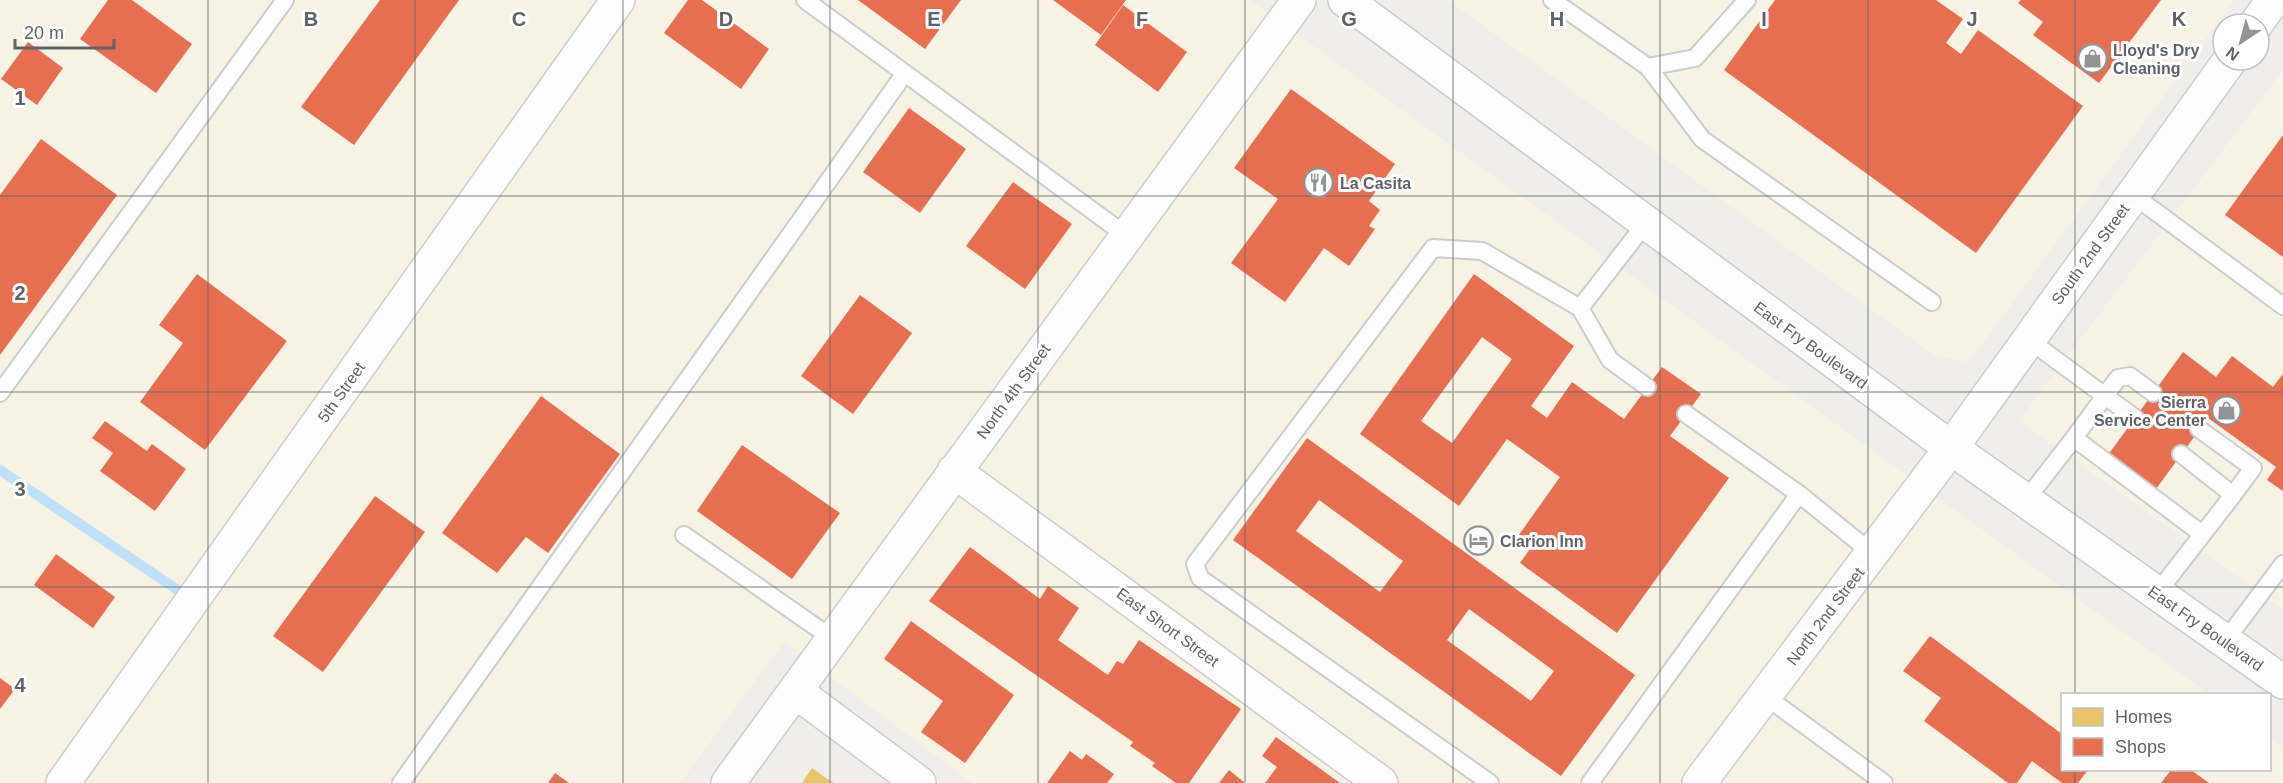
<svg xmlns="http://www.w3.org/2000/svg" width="2283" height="783" font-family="Helvetica,sans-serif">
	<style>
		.commercial { fill: #f7f3e4 }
		.homes { fill: #e9c46a }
		.shops { fill: #e76f51; fill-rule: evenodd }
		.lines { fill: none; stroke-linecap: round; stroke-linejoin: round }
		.stream { stroke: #bfe0f9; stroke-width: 10 }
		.lane-casing { stroke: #cbcccc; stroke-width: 20 }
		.street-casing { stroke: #cbcccc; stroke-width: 36 }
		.secondary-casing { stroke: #cacacb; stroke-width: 36 }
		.lane { stroke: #fdfcfc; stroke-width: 16 }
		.street { stroke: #fdfcfc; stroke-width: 33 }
		.secondary { stroke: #fdfcfc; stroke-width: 33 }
		.grid { fill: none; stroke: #5f6368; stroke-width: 1.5; stroke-opacity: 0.55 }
		.labels { text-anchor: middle; stroke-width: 6; stroke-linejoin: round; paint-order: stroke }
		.poi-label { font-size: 16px; font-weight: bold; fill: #5f6368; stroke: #fff; text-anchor: start }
		.street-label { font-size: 16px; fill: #5f6368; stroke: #fff }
		.grid-label { font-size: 20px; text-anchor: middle; font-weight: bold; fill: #5f6368; stroke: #fff; stroke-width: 6; stroke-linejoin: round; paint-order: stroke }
	</style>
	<rect width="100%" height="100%" fill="#efeeea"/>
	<path class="commercial" d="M0,0H1250L2209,694H2062V770H2270V738L2283,748V783H972L784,642L680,783H0Z
		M1448,0H2234L1969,362L1934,355Z
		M2283,70V609L2019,421Z"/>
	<path class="homes" d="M812,768L833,783H802Z"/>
	<path class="shops" d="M108,0H132L192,44L156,93L80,39Z
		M380,0H459L354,145L301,107Z
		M688,0H702L769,49L741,89L664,33Z
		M858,0H961L925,49Z
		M1053,0H1126L1101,35Z
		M1775,0H1936L1963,19L1946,43L1961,54L1978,30L2083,106L1976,253L1724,70Z
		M2021,0H2161L2099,83L2033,35L2043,22L2018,3Z
		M1123,5L1187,52L1158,92L1095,45Z
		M28,42L63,68L37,105L1,79Z
		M1291,89L1395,164L1369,201L1380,210L1369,226L1375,229L1349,266L1324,248L1285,302L1231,263L1278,199L1234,168Z
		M909,108L966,149L920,213L863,172Z
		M2283,135V257L2225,215Z
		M41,139L117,195L0,355V195Z
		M1013,182L1072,224L1025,289L966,246Z
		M197,274L287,341L205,450L140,402L183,343L159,325Z
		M1474,274L1574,346L1531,406L1547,418L1572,382L1624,419L1662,367L1701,394L1670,436L1729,478L1617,633L1520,563L1530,549L1516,539L1560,477L1507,439L1459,506L1360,434ZM1482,337L1512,359L1452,443L1421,421Z
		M860,295L912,333L853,414L801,376Z
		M2183,352L2216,377L2232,356L2273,387L2283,374V491L2267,480L2276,467L2208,418L2156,489L2108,455Z
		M541,396L620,454L548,553L526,537L497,573L442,533Z
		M105,421L147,451L152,444L186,469L155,511L100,471L113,453L92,438Z
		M1307,438L1635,675L1561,776L1233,540ZM1319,500L1403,561L1380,592L1296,531ZM1469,609L1554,671L1531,701L1447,640Z
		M742,445L840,513L792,579L697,511Z
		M375,496L425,532L323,672L273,636Z
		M970,547L1040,599L1048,586L1079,608L1058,640L1108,675L1117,661L1123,664L1139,640L1241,709L1189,783H1176L1152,766L1155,763L1130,746L1133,742L929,601Z
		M56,554L115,597L93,628L34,585Z
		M911,621L1014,695L965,763L921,732L943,701L884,659Z
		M1930,636L2062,734V770H2088L2078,783H2062L2032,761L2017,783H2008L1924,721L1941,698L1903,671Z
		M0,678L15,689L0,709Z
		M1276,737L1340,783H1265L1277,767L1262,756Z
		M1070,751L1082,760L1086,754L1114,774L1107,783H1047Z
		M1229,770L1245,783H1219Z
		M2171,770H2191L2209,783H2161Z
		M555,773L569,783H548Z"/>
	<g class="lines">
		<path class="stream" d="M0,470L191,599"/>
		<defs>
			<path id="lane" d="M805,0L1127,236
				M1552,0L1648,67L1702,139L1932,302
				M1648,67L1695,58L1747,0
				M2133,195L2283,306
				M1580,308L1610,360L1647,387
				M2029,340L2135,418
				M0,393L285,0
				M1686,414L1799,494
				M2199,429L2253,468L2233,495
				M2074,438L2118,378L2130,376L2153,393
				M2025,501L2074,438L2202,534
				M684,535L833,639
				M2157,593L2233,495L2181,454
				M2225,641L2283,564
				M1765,696L1884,783
				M401,783L905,73
				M1490,783L1200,578L1195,564L1433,248L1482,251L1580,308L1646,223
				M1590,783L1799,494L1872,553"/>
			<path id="street" d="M2256,24L2273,0
				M954,471L1381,783
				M795,691L919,783
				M63,783L618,0
				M728,783L1299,0
				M1699,783L1951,448L2230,60"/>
			<path id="secondary" d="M1345,0L1951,448L2283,682"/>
		</defs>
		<use href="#lane" class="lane-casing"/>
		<use href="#street" class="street-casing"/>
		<use href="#secondary" class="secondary-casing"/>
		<use href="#lane" class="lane"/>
		<use href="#street" class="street"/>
		<use href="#secondary" class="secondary"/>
	</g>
	<path class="grid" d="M208,0V783M415,0V783M623,0V783M830,0V783M1038,0V783M1245,0V783M1453,0V783M1660,0V783M1868,0V783M2075,0V694M0,196H2283M0,392H2283M0,587H2283M2075,770V783"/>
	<defs>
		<symbol id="shop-ring" viewBox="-11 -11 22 22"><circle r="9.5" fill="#fff" stroke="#919496" stroke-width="1.5"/><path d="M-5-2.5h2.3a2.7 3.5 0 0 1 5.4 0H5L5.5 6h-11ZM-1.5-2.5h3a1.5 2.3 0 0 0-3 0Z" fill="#919496"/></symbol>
		<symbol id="restaurant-ring" viewBox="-11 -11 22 22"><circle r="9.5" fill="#fff" stroke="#919496" stroke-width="1.5"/><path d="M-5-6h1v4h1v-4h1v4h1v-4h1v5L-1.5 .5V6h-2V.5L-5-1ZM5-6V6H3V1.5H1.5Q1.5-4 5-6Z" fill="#919496"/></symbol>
		<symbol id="hotel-ring" viewBox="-11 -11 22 22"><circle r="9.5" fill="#fff" stroke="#919496" stroke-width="1.5"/><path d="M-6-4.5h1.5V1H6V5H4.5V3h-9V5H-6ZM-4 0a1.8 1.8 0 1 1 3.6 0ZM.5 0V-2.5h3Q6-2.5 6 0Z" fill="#919496"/></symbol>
	</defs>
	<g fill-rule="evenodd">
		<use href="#shop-ring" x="2076" y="42" width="33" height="33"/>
		<use href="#restaurant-ring" x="1302" y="166" width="33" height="33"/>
		<use href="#shop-ring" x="2210" y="394" width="33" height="33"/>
		<use href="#hotel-ring" x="1462" y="524" width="33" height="33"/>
	</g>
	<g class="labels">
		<g class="poi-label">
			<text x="2113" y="56">Lloyd's Dry<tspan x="2113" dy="18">Cleaning</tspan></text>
			<text x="1340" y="189">La Casita</text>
			<text x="2206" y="408" text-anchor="end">Sierra<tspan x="2206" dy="18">Service Center</tspan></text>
			<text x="1500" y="547">Clarion Inn</text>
		</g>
		<g class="street-label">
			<text transform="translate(2090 254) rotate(-54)" y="6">South 2nd Street</text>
			<text transform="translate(1811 345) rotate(36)" y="6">East Fry Boulevard</text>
			<text transform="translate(1013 391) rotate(-54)" y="6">North 4th Street</text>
			<text transform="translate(341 392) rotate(-55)" y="6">5th Street</text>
			<text transform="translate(1825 616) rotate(-53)" y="6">North 2nd Street</text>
			<text transform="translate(1168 627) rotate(36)" y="6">East Short Street</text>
			<text transform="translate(2206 628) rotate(35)" y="6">East Fry Boulevard</text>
		</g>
	</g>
	<g class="grid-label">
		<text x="311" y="26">B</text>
		<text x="519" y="26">C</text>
		<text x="726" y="26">D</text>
		<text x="934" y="26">E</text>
		<text x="1142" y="26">F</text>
		<text x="1349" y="26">G</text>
		<text x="1557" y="26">H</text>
		<text x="1764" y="26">I</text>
		<text x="1972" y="26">J</text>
		<text x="2179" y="26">K</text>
		<text x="20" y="105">1</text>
		<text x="20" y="300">2</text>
		<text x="20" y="496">3</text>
		<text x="20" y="692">4</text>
	</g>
	<rect x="2061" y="693" width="210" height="78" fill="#ffffff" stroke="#bfc1c3" stroke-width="1.5"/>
	<rect x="2073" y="708" width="30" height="18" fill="#e9c46a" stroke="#bfc1c3" stroke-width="1.5"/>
	<text x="2115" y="723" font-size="18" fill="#5f6368">Homes</text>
	<rect x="2073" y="738" width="30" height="18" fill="#e76f51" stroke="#bfc1c3" stroke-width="1.5"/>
	<text x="2115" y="753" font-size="18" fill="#5f6368">Shops</text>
	<g transform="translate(2241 42) rotate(216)"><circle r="28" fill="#ffffff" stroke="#bfc1c3" stroke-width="1.5"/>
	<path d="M0-4.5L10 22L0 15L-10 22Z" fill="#919496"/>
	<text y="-9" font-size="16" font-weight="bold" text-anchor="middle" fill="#5f6368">N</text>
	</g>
	<path d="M15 39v9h99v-9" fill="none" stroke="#5f6368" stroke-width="3"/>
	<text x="24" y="39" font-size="18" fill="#5f6368" stroke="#ffffff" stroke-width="4.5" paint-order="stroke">20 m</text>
</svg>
